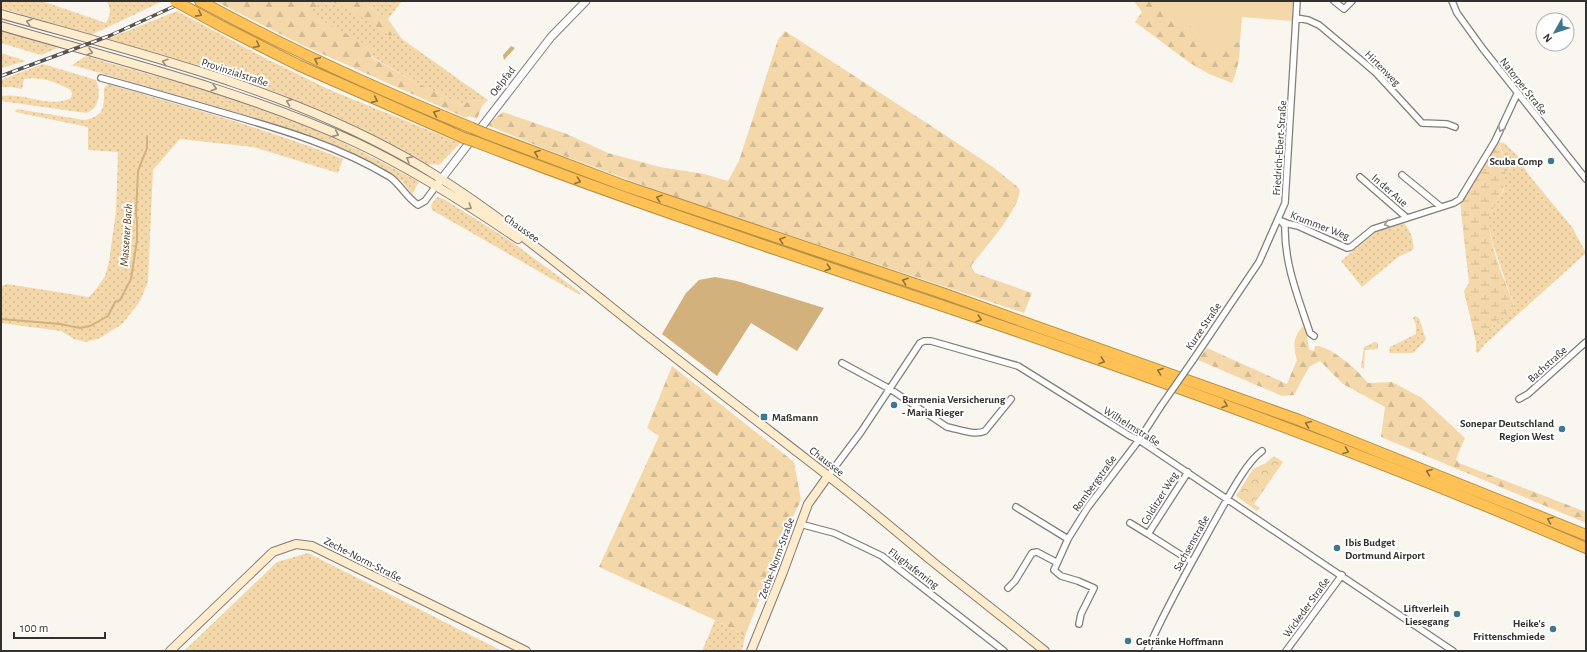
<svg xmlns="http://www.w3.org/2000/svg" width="1587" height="652" font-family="'Alegreya Sans',sans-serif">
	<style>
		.grass { fill: url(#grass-dots) }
		.forest { fill: url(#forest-firs) }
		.wetland { fill: url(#wetland-marsh) }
		.park { fill: url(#park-crowns) }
		.pitch { fill: #f4d8aa }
		.water { fill: #d2b17c }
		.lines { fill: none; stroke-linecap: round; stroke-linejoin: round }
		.stream { stroke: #d2b17c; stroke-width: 2 }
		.minor-casing { stroke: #817d78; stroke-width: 8 }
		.tertiary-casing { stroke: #817d78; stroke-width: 9 }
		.secondary-casing { stroke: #817d78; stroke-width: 10 }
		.motorway-casing { stroke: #b68f48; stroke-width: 12 }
		.minor { stroke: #fff; stroke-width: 5.5 }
		.tertiary { stroke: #fff; stroke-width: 7 }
		.secondary { stroke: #feeccc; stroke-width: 8 }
		.motorway { stroke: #fdc155; stroke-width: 10 }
		.rail-casing { stroke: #555451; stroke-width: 3.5 }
		.rail { stroke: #fff; stroke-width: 2; stroke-dasharray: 6; stroke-linecap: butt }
		.minor-bridge-casing { stroke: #817d78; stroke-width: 8; stroke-linecap: butt }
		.motorway-bridge-casing { stroke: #b68f48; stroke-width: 12; stroke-linecap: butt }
		.minor-bridge { stroke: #fff; stroke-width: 5.5 }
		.motorway-bridge { stroke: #fdc155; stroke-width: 10 }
		.oneway { stroke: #8d7240 }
		.oneway2 { stroke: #988e7e }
		.oneway3 { stroke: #989897 }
		.poi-dot { fill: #3e7790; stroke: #fff; stroke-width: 1.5 }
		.labels { text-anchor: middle; stroke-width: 4; stroke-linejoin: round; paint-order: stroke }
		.street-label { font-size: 11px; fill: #32312f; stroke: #fff }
		.poi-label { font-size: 11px; font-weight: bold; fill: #32312f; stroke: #fff; text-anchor: end }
		.water-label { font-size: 12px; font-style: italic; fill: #543d13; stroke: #fff }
	</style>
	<defs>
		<pattern id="grass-dots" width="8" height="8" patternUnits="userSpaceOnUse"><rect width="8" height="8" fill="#f4d8aa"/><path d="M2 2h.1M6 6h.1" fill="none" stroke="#d2ba93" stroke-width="1.8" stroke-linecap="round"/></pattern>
		<pattern id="forest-firs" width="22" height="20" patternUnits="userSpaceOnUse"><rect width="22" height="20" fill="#f4d8aa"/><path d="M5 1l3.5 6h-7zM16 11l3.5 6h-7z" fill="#d2ba93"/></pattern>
		<pattern id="wetland-marsh" width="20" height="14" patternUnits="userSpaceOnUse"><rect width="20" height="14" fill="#f4d8aa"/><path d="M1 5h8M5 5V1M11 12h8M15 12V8" fill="none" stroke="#d2ba93"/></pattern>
		<pattern id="park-crowns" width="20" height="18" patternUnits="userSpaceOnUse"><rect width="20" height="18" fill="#f4d8aa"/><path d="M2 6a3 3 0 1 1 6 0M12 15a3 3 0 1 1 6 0" fill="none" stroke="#d2ba93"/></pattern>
	</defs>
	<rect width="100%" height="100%" fill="#f9f6f0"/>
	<path class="grass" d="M1,1H42L106,23C111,15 111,9 107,1L161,2L91,35L1,8Z
		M322,1C347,1 370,23 390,36L397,32L402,39L488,100L487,101L471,100L462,105L411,80L371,56L308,12Z
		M359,1H402L388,19Z
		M177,11L265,58L328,89L460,143L439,165L431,164L426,167L361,129L276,92L107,39Z
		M1,30L58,48L41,55L1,43Z
		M1,53L26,61L1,68Z
		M86,56C139,72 193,85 245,103C306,123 363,151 419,182L412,194L402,181L381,167L327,142L263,120L72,65Z
		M43,64L96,80C101,92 100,109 86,113L1,101V96C26,92 49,109 71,98L72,94L71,90C57,82 40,76 24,79L22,89L11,87H1V80Z
		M108,84C187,107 267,129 343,159L338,173L253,147L180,139L153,170L148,282L139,303L122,324L100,338L86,342L74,339L61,331L1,323V286L7,284L89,297L97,288L105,276L109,262L116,211L118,152L88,150V127L15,112L17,109L84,120C105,116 104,107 104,88Z
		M1497,142L1504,143L1519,157L1528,174L1572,227L1586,253L1484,345L1478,353L1476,352V342L1514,306L1492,241L1488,218L1504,190L1505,169L1502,150Z
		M437,197L444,199L512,242L581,293L580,295L432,210L431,205Z
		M1403,222C1409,227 1415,242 1413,250L1398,257L1362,287L1341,261L1376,231Z
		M1415,316L1419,318L1426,340L1413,353H1389L1390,347L1416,334V325L1413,318Z
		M1375,342L1378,343V349L1365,350L1364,369L1361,367L1364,347Z
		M308,553L502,651H184L277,562Z
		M715,620L745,636L742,651H702Z"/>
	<path class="forest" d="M215,1H322L309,13L371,48V57L411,80L462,105L471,100L487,101L482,106L477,119L469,116L466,118L300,44Z
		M330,1H359L388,19L397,32L390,36L351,10Z
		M1134,1H1157L1180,31L1190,25L1212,54L1240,41C1240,56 1238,69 1232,83L1209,74L1190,63L1135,22L1142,12Z
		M785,31L942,133L993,167L1019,188C1024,205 982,251 971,266L975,273L1032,293L1024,313L678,198L545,149L487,125L503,112L567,134L608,153L660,167L704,174L728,181L739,161L778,40Z
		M1302,327L1306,328L1309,350L1314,351L1315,346C1329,344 1360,372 1368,383L1392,382L1422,398L1465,438L1456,459L1459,463L1586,512V523L1381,437L1385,407L1343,384L1320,361L1309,367L1294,395L1282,396L1198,360L1207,348L1287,384L1297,360C1293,347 1293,338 1302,327Z
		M672,366L794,462L801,500L788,527L745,636L715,620L599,567L659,436L647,428Z"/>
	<path class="wetland" d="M1497,142C1507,160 1509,183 1498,201C1495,206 1489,214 1489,220C1489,247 1505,280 1514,306L1476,342L1464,291L1469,283L1460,202Z"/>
	<path class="park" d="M1274,456L1283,462L1254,504L1260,508L1257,511L1236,496L1253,469L1266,463Z"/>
	<path class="pitch" d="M1157,1H1293L1292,21L1242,17L1240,41L1212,55L1190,25L1180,32Z"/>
	<path class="water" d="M511,46L515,48L504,60L503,55Z
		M715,277L737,281L824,308L797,351L751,323L717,376L662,334L686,293L699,280Z"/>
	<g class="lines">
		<path class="stream" d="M1,319L60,324L80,328L90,326L108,316L115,302L120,300L131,279L137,240V222L136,213L138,171L147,148V136"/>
		<defs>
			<path id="minor" d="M1334,1L1344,9L1352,1
				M1452,1L1457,13L1483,49L1586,179
				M1296,18L1308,20L1319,25L1362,61L1376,73L1422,123L1447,124L1455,127
				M101,78C142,89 183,101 224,113C280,129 339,146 390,177C401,185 406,197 418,205L425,201L436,186
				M1402,175L1441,207
				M1360,177L1407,218
				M1279,220L1289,224L1298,226L1347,248L1351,247L1373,229L1454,203L1460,199L1495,141L1517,94
				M1281,221L1285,226C1284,263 1298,297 1310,333L1314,336
				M1193,360L1259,262L1285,203L1297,1
				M842,363L890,389L947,427C958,429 975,436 985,431L1011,399
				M1519,399L1528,394L1586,342
				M828,476L861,432L920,343L924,341H931L1018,366L1130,436L1139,440L1453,651
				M1016,507L1068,539L1088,507L1139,440L1161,406
				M1130,523L1148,534L1188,472
				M800,524L834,533L882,556L1004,651
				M1148,534L1192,562
				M1068,539L1054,570L1061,576L1078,581L1094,588L1081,614L1079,624
				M1008,588L1015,581L1032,553L1037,552L1056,562
				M1147,651C1166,607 1190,566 1213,524C1225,504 1244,464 1262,451
				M1286,651L1342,575"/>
			<path id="tertiary" d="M436,186L551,37L586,1"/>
			<path id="secondary" d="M1,14C138,53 280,87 405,157C490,205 564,270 640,330C702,379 765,427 827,475C863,503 898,533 933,562C970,592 1008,621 1045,651
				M1,26C121,61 244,91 357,143C414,170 467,204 518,239
				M170,651L273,552L296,544L312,546L526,651
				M751,651L783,572L808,504L828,476"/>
			<path id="motorway" d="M200,1C288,49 379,90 472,128
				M223,27L298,65L464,138
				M484,133L625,186L942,293L1299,420L1586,535
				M476,142C667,216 861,277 1054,344C1233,406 1412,473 1586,548"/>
		</defs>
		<use href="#minor" class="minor-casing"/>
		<use href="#tertiary" class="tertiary-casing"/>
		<use href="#secondary" class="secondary-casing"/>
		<use href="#motorway" class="motorway-casing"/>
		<use href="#minor" class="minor"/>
		<use href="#tertiary" class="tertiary"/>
		<use href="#secondary" class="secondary"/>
		<use href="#motorway" class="motorway"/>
		<defs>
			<path id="rail" d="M1,76L109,36L186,1"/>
		</defs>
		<use href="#rail" class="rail-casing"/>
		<use href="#rail" class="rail"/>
		<defs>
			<path id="minor-bridge" d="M1161,406L1193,360"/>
			<path id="motorway-bridge" d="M175,1L223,27
				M472,128L484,133
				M464,138L476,142"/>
		</defs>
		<use href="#minor-bridge" class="minor-bridge-casing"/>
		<use href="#motorway-bridge" class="motorway-bridge-casing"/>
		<use href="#minor-bridge" class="minor-bridge"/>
		<use href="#motorway-bridge" class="motorway-bridge"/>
	</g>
	<defs><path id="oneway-chevron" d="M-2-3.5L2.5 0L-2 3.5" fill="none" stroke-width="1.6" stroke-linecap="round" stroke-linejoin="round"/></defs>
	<g class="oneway">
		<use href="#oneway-chevron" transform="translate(199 14) rotate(28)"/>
		<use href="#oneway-chevron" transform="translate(257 45) rotate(26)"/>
		<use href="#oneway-chevron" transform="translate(317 60) rotate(-155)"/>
		<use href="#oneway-chevron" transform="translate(375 100) rotate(24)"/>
		<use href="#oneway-chevron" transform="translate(436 113) rotate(-158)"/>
		<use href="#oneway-chevron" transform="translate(537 153) rotate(-159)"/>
		<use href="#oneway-chevron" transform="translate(578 181) rotate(20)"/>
		<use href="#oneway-chevron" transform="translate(659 198) rotate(-161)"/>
		<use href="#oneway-chevron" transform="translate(782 240) rotate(-161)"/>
		<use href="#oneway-chevron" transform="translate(828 268) rotate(18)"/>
		<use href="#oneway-chevron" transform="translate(905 281) rotate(-161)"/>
		<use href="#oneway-chevron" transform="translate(979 319) rotate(19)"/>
		<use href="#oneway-chevron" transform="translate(1102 361) rotate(19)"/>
		<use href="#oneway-chevron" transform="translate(1160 371) rotate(-160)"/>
		<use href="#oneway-chevron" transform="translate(1225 405) rotate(20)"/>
		<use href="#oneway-chevron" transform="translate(1308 424) rotate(-159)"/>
		<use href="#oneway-chevron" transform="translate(1346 451) rotate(21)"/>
		<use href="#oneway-chevron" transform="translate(1429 472) rotate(-158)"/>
		<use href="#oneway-chevron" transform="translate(1550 520) rotate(-158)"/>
	</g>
	<g class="oneway2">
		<use href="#oneway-chevron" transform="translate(29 22) rotate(-164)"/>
		<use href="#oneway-chevron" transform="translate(90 52) rotate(16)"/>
		<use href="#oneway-chevron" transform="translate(165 62) rotate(-163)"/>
		<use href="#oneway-chevron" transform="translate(214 88) rotate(17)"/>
		<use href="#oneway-chevron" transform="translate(289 102) rotate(-159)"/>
		<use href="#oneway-chevron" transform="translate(336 134) rotate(24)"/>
		<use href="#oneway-chevron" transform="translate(409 159) rotate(-150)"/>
		<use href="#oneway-chevron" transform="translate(469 207) rotate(32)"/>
	</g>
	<g class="oneway3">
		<use href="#oneway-chevron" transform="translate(1501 129) rotate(115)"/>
		<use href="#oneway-chevron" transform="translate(1387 224) rotate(162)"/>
	</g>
	<g class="poi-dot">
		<circle cx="1551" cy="161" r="4"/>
		<circle cx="894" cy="405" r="4"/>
		<rect x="760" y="413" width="8" height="8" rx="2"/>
		<circle cx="1562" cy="429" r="4"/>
		<circle cx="1337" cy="548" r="4"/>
		<circle cx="1457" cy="614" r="4"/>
		<circle cx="1553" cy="629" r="4"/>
		<circle cx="1128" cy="641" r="4"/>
	</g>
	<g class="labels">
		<g class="street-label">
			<text transform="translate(1383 68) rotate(45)" y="4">Hirtenweg</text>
			<text transform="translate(235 72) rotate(18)" y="4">Provinzialstraße</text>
			<text transform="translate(502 81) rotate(-52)" y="4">Oelpfad</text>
			<text transform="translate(1524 86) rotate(52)" y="4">Natorper Straße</text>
			<text transform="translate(1279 148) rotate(-86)" y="4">Friedrich-Ebert-Straße</text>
			<text transform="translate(1390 190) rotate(41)" y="4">In der Aue</text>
			<text transform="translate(1320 225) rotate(21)" y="4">Krummer Weg</text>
			<text transform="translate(522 228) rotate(35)" y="4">Chaussee</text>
			<text transform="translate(1203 326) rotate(-56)" y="4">Kurze Straße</text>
			<text transform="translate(1547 364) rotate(-42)" y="4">Bachstraße</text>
			<text transform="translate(1132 426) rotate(32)" y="4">Wilhelmstraße</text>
			<text transform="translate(827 461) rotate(38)" y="4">Chaussee</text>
			<text transform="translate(1094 483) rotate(-54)" y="4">Rombergstraße</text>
			<text transform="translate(1159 498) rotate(-58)" y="4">Colditzer Weg</text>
			<text transform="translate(1191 543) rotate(-61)" y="4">Sachsenstraße</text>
			<text transform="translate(776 558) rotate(-70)" y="4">Zeche-Norm-Straße</text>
			<text transform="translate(363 559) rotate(27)" y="4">Zeche-Norm-Straße</text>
			<text transform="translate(914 568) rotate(37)" y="4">Flughafenring</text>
			<text transform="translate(1306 607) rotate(-54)" y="4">Wickeder Straße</text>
		</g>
		<g class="poi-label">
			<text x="1543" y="165">Scuba Comp</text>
			<text x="902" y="403" text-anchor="start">Barmenia Versicherung<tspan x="902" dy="13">- Maria Rieger</tspan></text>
			<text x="772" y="421" text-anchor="start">Maßmann</text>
			<text x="1554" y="427">Sonepar Deutschland<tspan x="1554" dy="13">Region West</tspan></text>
			<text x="1345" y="546" text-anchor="start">Ibis Budget<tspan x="1345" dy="13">Dortmund Airport</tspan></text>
			<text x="1449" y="612">Liftverleih<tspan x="1449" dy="13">Liesegang</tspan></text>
			<text x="1545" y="627">Heike's<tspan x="1545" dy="13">Frittenschmiede</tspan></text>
			<text x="1136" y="645" text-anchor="start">Getränke Hoffmann</text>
		</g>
		<g class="water-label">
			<text transform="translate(126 235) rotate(-86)" y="4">Massener Bach</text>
		</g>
	</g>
	<rect width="1587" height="652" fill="none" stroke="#32312f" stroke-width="4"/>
	<g transform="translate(1555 32) rotate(231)"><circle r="19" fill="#ffffff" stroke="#adadac"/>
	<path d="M0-3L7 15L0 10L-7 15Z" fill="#3e7790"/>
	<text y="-6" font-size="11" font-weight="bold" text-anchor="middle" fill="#32312f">N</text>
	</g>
	<path d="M14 632v6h91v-6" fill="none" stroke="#32312f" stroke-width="2"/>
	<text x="20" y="632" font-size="12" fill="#32312f" stroke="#ffffff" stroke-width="3" paint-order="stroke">100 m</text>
</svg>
